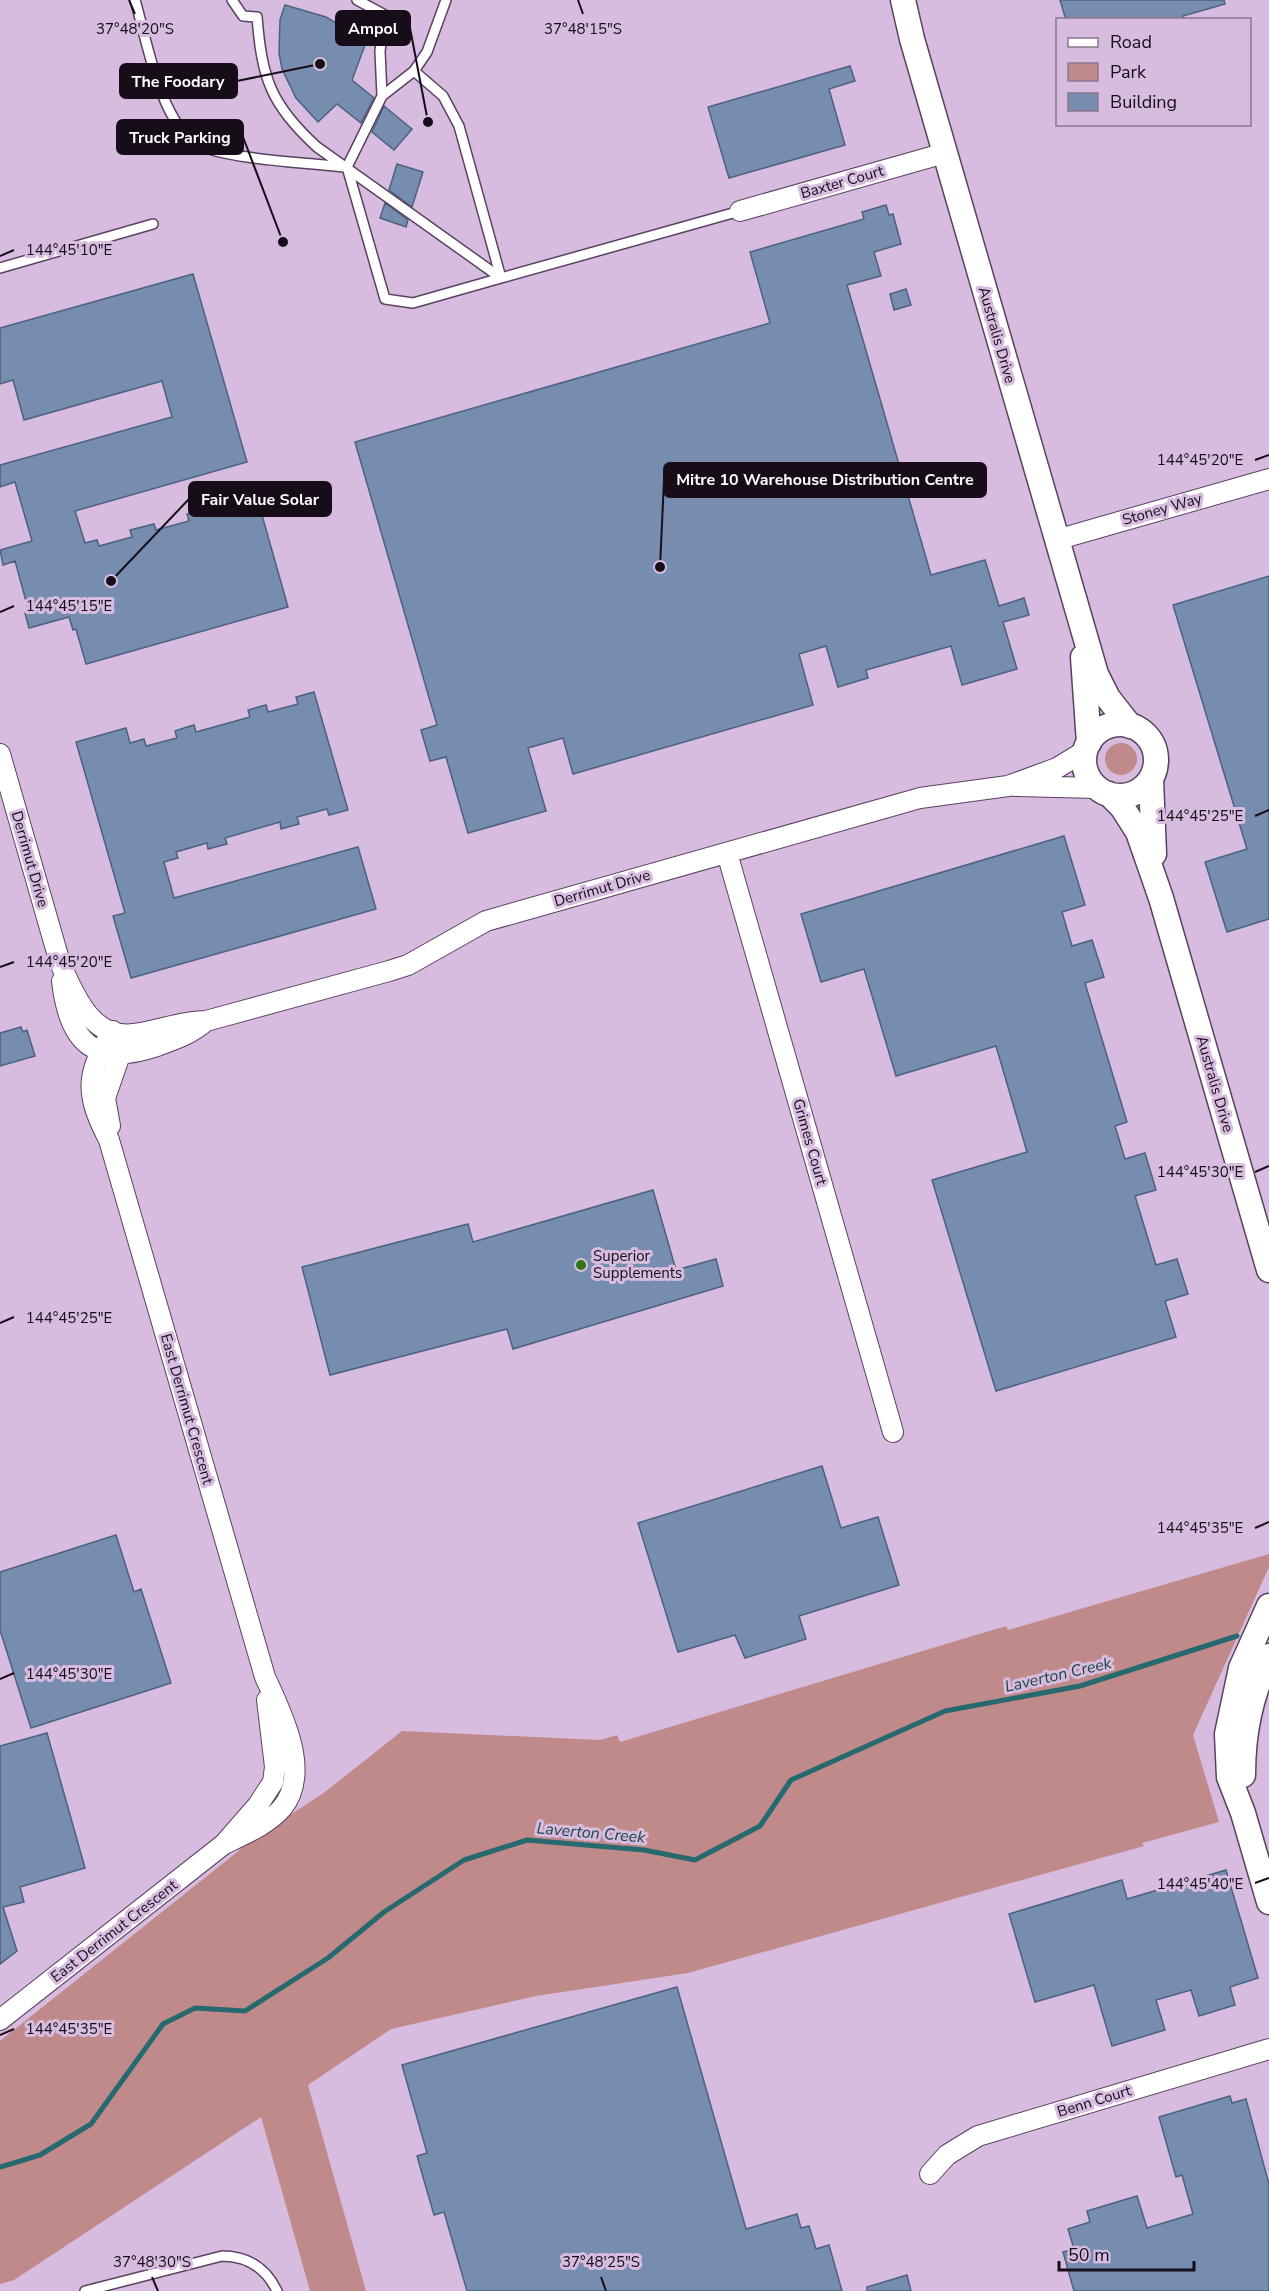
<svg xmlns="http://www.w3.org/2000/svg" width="1269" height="2291" font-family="'Nunito Sans',sans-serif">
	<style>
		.green { fill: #c0898a }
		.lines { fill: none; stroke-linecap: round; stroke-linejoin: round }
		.stream { stroke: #26696e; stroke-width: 5 }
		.building { fill: #778daf; stroke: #4c6180; stroke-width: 1.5 }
		.service-casing { stroke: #594260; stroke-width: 12 }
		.minor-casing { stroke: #594260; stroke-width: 22 }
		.tertiary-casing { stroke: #594260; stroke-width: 27 }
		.service { stroke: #fff; stroke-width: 9 }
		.minor { stroke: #fff; stroke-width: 20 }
		.tertiary { stroke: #fff; stroke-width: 24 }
		.ticks { fill: none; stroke: #160d19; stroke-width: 2 }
		.poi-dot { fill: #317413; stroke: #d7bcdf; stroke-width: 2 }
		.labels { text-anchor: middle; stroke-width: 6; stroke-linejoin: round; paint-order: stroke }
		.street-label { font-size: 15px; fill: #160d19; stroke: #d7bcdf }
		.poi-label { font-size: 15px; fill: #160d19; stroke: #d7bcdf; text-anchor: start }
		.water-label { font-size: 16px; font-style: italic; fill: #194546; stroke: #d7bcdf }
		.ticks-label { font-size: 15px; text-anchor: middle; fill: #160d19; stroke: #d7bcdf; stroke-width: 6; stroke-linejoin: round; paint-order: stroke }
		.leader { fill: none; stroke: #160d19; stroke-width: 2 }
		.callout-dot { fill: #160d19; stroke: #d7bcdf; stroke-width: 2 }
		.callout { fill: #160d19; stroke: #160d19; stroke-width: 2 }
		.callout-label { font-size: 16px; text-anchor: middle; font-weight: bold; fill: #fff }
	</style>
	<rect width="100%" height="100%" fill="#d7bcdf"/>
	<path class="green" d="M1105 759a16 16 0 1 1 32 0a16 16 0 1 1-32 0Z
		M1269,1554V1567L1193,1735L1219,1822L1142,1843L1144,1846L688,1973L536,1996L391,2029L308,2085L366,2291H310L261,2117L14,2280L0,2284V2041L256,1837L325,1792L402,1731L600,1740L617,1735L620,1742L1006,1626L1008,1630Z"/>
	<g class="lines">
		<path class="stream" d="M0,2167L40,2155L91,2124L163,2024L195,2008L245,2011L328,1958L384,1912L464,1860L527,1840L644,1850L695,1860L760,1826L791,1780L945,1711L1080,1686L1237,1636"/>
	</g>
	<path class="building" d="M1060,0H1224L1225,4L1183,16L1184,20H1066Z
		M285,5L326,17L340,25L365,45L352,80L374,98L361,123L337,104L318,122L296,98L282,69L279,53L280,20Z
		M850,66L855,81L829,89L845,145L729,178L708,107Z
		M384,106L412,129L394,150L372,132Z
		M397,164L423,172L412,207L389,190Z
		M385,203L408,220L406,227L380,218Z
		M886,205L889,215L893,214L901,244L874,252L881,276L847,285L931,575L985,560L999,606L1024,598L1029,615L1003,622L1017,669L962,685L951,646L866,670L868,678L838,687L826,646L799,654L813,705L573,774L563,738L528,748L546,811L468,833L446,757L430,761L421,730L437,725L355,442L770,323L750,252L864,219L862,212Z
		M193,274L247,462L75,511L85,543L97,540L99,546L132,537L130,530L154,524L156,530L189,521L187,514L211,508L213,514L258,501L288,607L86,664L76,629L73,630L69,617L29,628L25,613L29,612L15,561L3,565L0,550L32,541L15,482L0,487V465L172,417L162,381L24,420L13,380L0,384V328Z
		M906,289L911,305L894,310L890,294Z
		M1269,576V919L1227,932L1205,862L1247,849L1173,605Z
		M314,692L348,810L329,815L327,809L297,817L299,824L281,829L280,822L225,838L227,844L208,849L207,843L176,852L178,858L164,862L174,898L358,847L376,909L131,978L113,916L125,913L76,742L126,728L130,743L144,739L146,746L177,738L175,731L184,728L194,725L196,732L250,717L248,710L266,705L268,712L298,704L296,697Z
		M1064,836L1085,905L1062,912L1072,946L1092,940L1104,977L1085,983L1127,1122L1115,1126L1125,1159L1145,1153L1156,1190L1135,1196L1156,1265L1177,1259L1188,1294L1165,1301L1176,1337L996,1391L932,1180L1027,1152L996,1046L896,1076L864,969L821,982L801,914Z
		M21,1027L23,1032L27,1030L35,1056L0,1066V1033Z
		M653,1190L676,1270L716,1259L723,1286L513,1349L507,1329L330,1375L302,1267L468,1224L473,1242Z
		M822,1466L841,1528L878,1517L899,1585L799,1616L806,1639L745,1658L735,1635L678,1652L638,1523Z
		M116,1535L134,1592L141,1589L171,1683L31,1728L0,1630V1572Z
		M47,1733L85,1868L20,1887L24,1902L3,1907L17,1951L0,1964V1746Z
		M1226,1870L1258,1978L1230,1987L1235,2005L1199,2016L1191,1990L1156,2000L1165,2030L1112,2046L1094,1985L1035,2002L1009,1914L1122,1880L1127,1899Z
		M677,1987L746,2229L797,2214L801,2228L809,2226L816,2249L829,2245L842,2291H467L444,2212L434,2215L417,2156L427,2153L402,2065Z
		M1230,2096L1232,2103L1246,2099L1269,2184V2291H1074L1063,2252L1074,2249L1068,2229L1090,2222L1087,2211L1137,2196L1147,2228L1193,2214L1182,2175L1176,2177L1159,2117Z
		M907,2275L911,2291H867V2287Z"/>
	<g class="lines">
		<defs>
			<path id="service" d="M135,0C147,40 160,124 199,145C225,159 311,163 344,167
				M232,0L243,16L257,17C262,79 271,105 317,147L501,278
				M357,0L385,15L380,51L382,96
				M446,0L427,52L414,71L382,96L347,167L385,299L413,303L501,278
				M414,71L443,96L459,126L501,278L740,211
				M0,268L153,224
				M85,2291L222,2256C247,2256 266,2268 277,2291"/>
			<path id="minor" d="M740,211L945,153
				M1056,540L1269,479
				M0,754L60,963C74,994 91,1040 134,1034C159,1031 181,1021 206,1021L389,971L408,965L486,921L920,798L1008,786L1057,768L1085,751
				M1014,786L1097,788
				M727,853L893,1432
				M62,981C69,1044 95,1067 157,1046C176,1039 191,1034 206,1021
				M113,1031C84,1074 86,1096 109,1140L265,1677C281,1712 312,1772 282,1808C267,1825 245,1834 224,1844
				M110,1126L105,1098L120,1055L117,1044
				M0,2020L224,1844L258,1805L273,1782L275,1767L267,1700
				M930,2174L947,2155L978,2136L1269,2049"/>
			<path id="tertiary" d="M903,0L912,39L1096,674L1108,698L1130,726
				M1083,657L1089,743
				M1084 760a36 36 0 1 1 72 0a36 36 0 1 1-72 0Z
				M1151,779L1154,854
				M1109,794L1122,807L1138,832L1161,898L1269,1270
				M1269,1606L1241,1668L1227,1734L1229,1777L1243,1813L1269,1902
				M1243,1775C1243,1731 1251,1696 1269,1656"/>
		</defs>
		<use href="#service" class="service-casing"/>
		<use href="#minor" class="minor-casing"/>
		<use href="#tertiary" class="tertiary-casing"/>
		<use href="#service" class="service"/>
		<use href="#minor" class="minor"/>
		<use href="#tertiary" class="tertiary"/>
	</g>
	<path class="ticks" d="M129,0L135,14M578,0L583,14M0,256L14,250M1255,460L1269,455M0,612L14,606M1255,816L1269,810M0,967L14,962M1255,1172L1269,1166M0,1323L14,1317M1255,1528L1269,1522M0,1679L14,1673M1255,1883L1269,1878M0,2035L14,2029M152,2277L158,2291M601,2277L606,2291"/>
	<circle class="poi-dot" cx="581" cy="1265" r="6"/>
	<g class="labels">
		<g class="street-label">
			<text transform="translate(842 182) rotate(-16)" y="5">Baxter Court</text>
			<text transform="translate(997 335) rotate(74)" y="5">Australis Drive</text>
			<text transform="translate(1162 509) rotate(-16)" y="5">Stoney Way</text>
			<text transform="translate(30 859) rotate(74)" y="5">Derrimut Drive</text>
			<text transform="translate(602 888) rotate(-16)" y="5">Derrimut Drive</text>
			<text transform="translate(1215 1084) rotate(74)" y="5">Australis Drive</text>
			<text transform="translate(810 1142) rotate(74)" y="5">Grimes Court</text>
			<text transform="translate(187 1409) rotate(74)" y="5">East Derrimut Crescent</text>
			<text transform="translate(114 1931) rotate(-38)" y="5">East Derrimut Crescent</text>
			<text transform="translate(1094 2101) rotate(-17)" y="5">Benn Court</text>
		</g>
		<g class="poi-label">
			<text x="593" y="1261">Superior<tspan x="593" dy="17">Supplements</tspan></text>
		</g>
		<g class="water-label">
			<text transform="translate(1058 1674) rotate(-13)" y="6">Laverton Creek</text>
			<text transform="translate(591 1832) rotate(5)" y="6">Laverton Creek</text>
		</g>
	</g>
	<g class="ticks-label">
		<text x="583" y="34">37°48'15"S</text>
		<text x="135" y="34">37°48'20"S</text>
		<text x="69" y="255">144°45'10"E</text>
		<text x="1200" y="465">144°45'20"E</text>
		<text x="69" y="611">144°45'15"E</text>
		<text x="1200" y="821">144°45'25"E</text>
		<text x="69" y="967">144°45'20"E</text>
		<text x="1200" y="1177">144°45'30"E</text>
		<text x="69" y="1323">144°45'25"E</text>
		<text x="1200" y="1533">144°45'35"E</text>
		<text x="69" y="1679">144°45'30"E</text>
		<text x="1200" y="1889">144°45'40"E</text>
		<text x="69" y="2034">144°45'35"E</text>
		<text x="152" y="2267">37°48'30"S</text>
		<text x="601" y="2267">37°48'25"S</text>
	</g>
	<path class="leader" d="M428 122L410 28M320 64L237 81M283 242L243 137M660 567L664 480M111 581L189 499"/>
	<g class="callout-dot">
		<circle cx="428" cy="122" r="6"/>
		<circle cx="320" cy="64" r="6"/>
		<circle cx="283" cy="242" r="6"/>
		<circle cx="660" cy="567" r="6"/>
		<circle cx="111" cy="581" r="6"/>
	</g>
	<g class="callout">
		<rect x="336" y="11" width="74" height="34" rx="6"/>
		<rect x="120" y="64" width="117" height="34" rx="6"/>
		<rect x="117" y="120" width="126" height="34" rx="6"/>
		<rect x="664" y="463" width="322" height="34" rx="6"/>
		<rect x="189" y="482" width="142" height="34" rx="6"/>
	</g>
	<g class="callout-label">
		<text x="373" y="34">Ampol</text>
		<text x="178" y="87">The Foodary</text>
		<text x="180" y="143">Truck Parking</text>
		<text x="825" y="485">Mitre 10 Warehouse Distribution Centre</text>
		<text x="260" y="505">Fair Value Solar</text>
	</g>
	<rect x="1056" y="18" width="195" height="108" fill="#d7bcdf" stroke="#8a7690" stroke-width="1.5"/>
	<rect x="1068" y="38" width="30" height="9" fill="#ffffff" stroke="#8a7690" stroke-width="1.5"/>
	<text x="1110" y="48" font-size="18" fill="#160d19">Road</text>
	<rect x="1068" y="63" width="30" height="18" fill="#c0898a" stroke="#8a7690" stroke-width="1.5"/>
	<text x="1110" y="78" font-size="18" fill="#160d19">Park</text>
	<rect x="1068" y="93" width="30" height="18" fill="#778daf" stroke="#8a7690" stroke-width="1.5"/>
	<text x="1110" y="108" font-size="18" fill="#160d19">Building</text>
	<path d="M1059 2261v9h135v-9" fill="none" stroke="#160d19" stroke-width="3"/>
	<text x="1068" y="2261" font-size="18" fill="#160d19" stroke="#d7bcdf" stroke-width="4.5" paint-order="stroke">50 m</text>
</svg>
